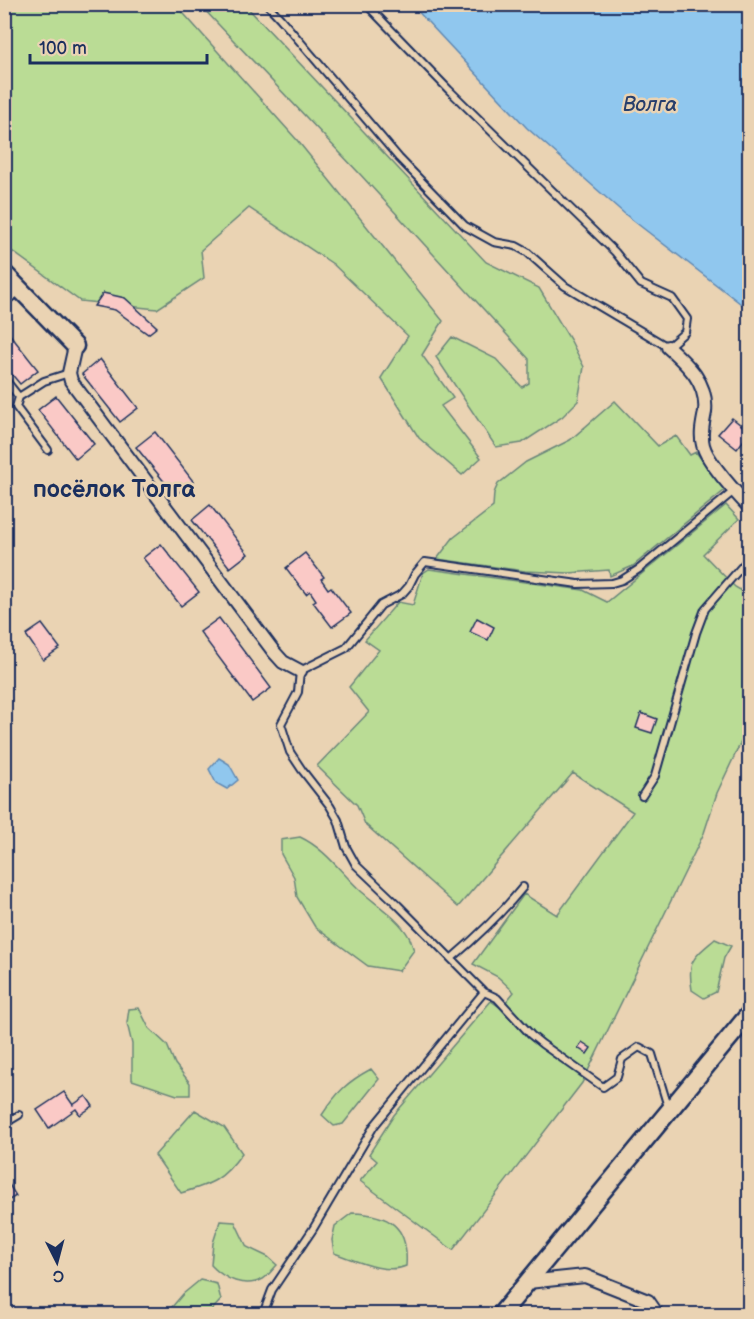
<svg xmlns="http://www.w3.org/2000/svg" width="754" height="1319" font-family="'Balsamiq Sans',sans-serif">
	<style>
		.green { fill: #badc95; stroke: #6a867a; stroke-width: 1.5 }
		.water { fill: #90c7ee; stroke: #618ab4; stroke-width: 1.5 }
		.building { fill: #fac9c6; stroke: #1b2f5e; stroke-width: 1.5 }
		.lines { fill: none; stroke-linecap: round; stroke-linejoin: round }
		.lane-casing { stroke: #1b2f5e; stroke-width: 10 }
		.street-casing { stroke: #1b2f5e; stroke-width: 16 }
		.secondary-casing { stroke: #1b2f5e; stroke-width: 21 }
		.lane { stroke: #ead3b3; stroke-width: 6 }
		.street { stroke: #ead3b3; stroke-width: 12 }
		.secondary { stroke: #ead3b3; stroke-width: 16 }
		.labels { text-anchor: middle; stroke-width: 5; stroke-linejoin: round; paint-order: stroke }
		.water-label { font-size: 20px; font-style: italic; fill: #273e6c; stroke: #ead3b3 }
		.district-label { font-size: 24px; font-weight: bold; fill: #1b2f5e; stroke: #ead3b3 }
	</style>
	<rect width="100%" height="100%" fill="#ead3b3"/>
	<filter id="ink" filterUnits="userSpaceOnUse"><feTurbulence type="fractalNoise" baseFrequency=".0167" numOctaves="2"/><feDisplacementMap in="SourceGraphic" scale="12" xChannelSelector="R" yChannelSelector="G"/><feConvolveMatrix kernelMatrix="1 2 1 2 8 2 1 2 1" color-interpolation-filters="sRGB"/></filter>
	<g filter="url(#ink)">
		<path class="green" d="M5,5H176L297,140L443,321L422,355L453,398L441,406L481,458L462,475L419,438L381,378L408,336L333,264L249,208L201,250L204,278L157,309L80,301L5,246Z
			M200,5H245L486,262L539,288L571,341L584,367L578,401L562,417L522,443L496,447L436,357L452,337L496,359L522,387L529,383V359L359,173Z
			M615,401L658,446L676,436L690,455L696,452L725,490L633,566L610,576L609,570L569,573L525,571L437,559L453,538L493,507L494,493L498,484L526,462L570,440Z
			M726,505L739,519L703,554L735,587L749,595V725L717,793L704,833L582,1083L453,1250L360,1181L377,1161L369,1154L394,1115L491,1001L501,1008L514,992L498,977L473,964L524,894L557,915L633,812L573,773L458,907L365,824L357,805L317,766L369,712L349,687L379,650L365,640L398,602L413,605L423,573L429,569L583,590L607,602Z
			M300,837C326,849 341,873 362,892C377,905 399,919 409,937C411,940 412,946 414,950L399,971L368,966L315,927L297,897L294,877L281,854V840Z
			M715,939L731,946L724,958L716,992L704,998L692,990C687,960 693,958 715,939Z
			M139,1008L149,1028L167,1045L175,1064L190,1083V1095H177L132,1080V1044L127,1023L129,1009Z
			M371,1069L379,1079L343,1124L334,1126L322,1115C337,1092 347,1082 371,1069Z
			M195,1110L224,1127L242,1153C223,1180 212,1184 181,1193L155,1155Z
			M352,1213C389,1214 409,1226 406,1266C385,1275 355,1260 334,1253L332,1240L335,1226Z
			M220,1221L235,1222L247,1247L268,1257L277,1265C273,1269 268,1276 263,1279C245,1289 224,1279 211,1265L213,1243Z
			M200,1280L217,1284L221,1300L209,1313L166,1314L183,1294Z"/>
		<path class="water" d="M412,5H749V310L626,215L527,128Z
			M219,758L229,764L238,780L227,789L216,783L209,769Z"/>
		<path class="building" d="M103,293L125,298L157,327L148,334L115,310L94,306Z
			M4,327L38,370L20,384L4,365Z
			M100,359L138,408L120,422L82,374Z
			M56,396L94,444L76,459L38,410Z
			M732,418L750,432L737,449L718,434Z
			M155,432L193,481L175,495L136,447Z
			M210,505L248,554L230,568L192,520Z
			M161,544L199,592L181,606L143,558Z
			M305,553L324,577L321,579L328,589L331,587L351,613L332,627L313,602L316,600L310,591L306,594L286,568Z
			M219,618L271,688L252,702L200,632Z
			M477,618L494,627L488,640L470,632Z
			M42,624L60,648L43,660L26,635Z
			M641,713L657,719L652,733L636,728Z
			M582,1042L591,1048L587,1054L578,1048Z
			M64,1092L73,1105L86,1096L93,1106L80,1115L76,1109L49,1128L37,1110Z
			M8,1183L16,1196L4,1203V1185Z"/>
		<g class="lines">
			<defs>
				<path id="lane" d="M267,4L280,18L399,158L465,226L494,242L516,246L527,252L565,286L668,347L685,332L687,319L672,298L641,284L615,252L449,90L366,4
					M4,302L19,292
					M4,378L19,397
					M48,450L16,407L19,397L44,381L69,373
					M642,796L655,776L696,633L705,609L750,557
					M452,958C478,936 501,914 523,887
					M668,1107L652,1054L639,1047L622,1059L617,1077L603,1087L542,1044L531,1035L497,998L484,992L398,905L356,865L346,847L338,820L330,806L302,770L290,752L281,724L298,692L300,671L346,648L381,605L402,594L409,586L415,574L425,562L578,584L612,583L622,580L639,569L734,491
					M4,1124L19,1115
					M263,1314L272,1290L313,1229L374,1126L484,992"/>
				<path id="street" d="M75,346L69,373L71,381L274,652L283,662L300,671
					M668,347C688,365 708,383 705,412C703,423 700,434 703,445C707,462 737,494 750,508
					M528,1282L585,1276L648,1301L657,1314"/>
				<path id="secondary" d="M4,273L75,346
					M501,1314L750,1013"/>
			</defs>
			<use href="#lane" class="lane-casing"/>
			<use href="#street" class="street-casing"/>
			<use href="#secondary" class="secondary-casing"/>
			<use href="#lane" class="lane"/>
			<use href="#street" class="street"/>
			<use href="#secondary" class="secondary"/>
		</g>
	</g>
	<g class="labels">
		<g class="water-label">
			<text x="650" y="111">Волга</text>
		</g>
		<g class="district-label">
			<text x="114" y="497">посёлок Толга</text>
		</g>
	</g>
	<rect width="754" height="1319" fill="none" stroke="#ead3b3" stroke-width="24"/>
	<rect x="12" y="12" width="730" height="1295" fill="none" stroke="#1b2f5e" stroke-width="2" filter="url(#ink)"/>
	<g transform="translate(57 1262) rotate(174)" stroke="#ead3b3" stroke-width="4.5" paint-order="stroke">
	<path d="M0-4.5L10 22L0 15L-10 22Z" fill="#1b2f5e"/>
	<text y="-9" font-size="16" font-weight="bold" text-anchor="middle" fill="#1b2f5e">С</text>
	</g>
	<path d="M30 54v9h177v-9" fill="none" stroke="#1b2f5e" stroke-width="3"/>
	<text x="39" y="54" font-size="18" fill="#1b2f5e" stroke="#ead3b3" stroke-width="4.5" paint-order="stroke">100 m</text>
</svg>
